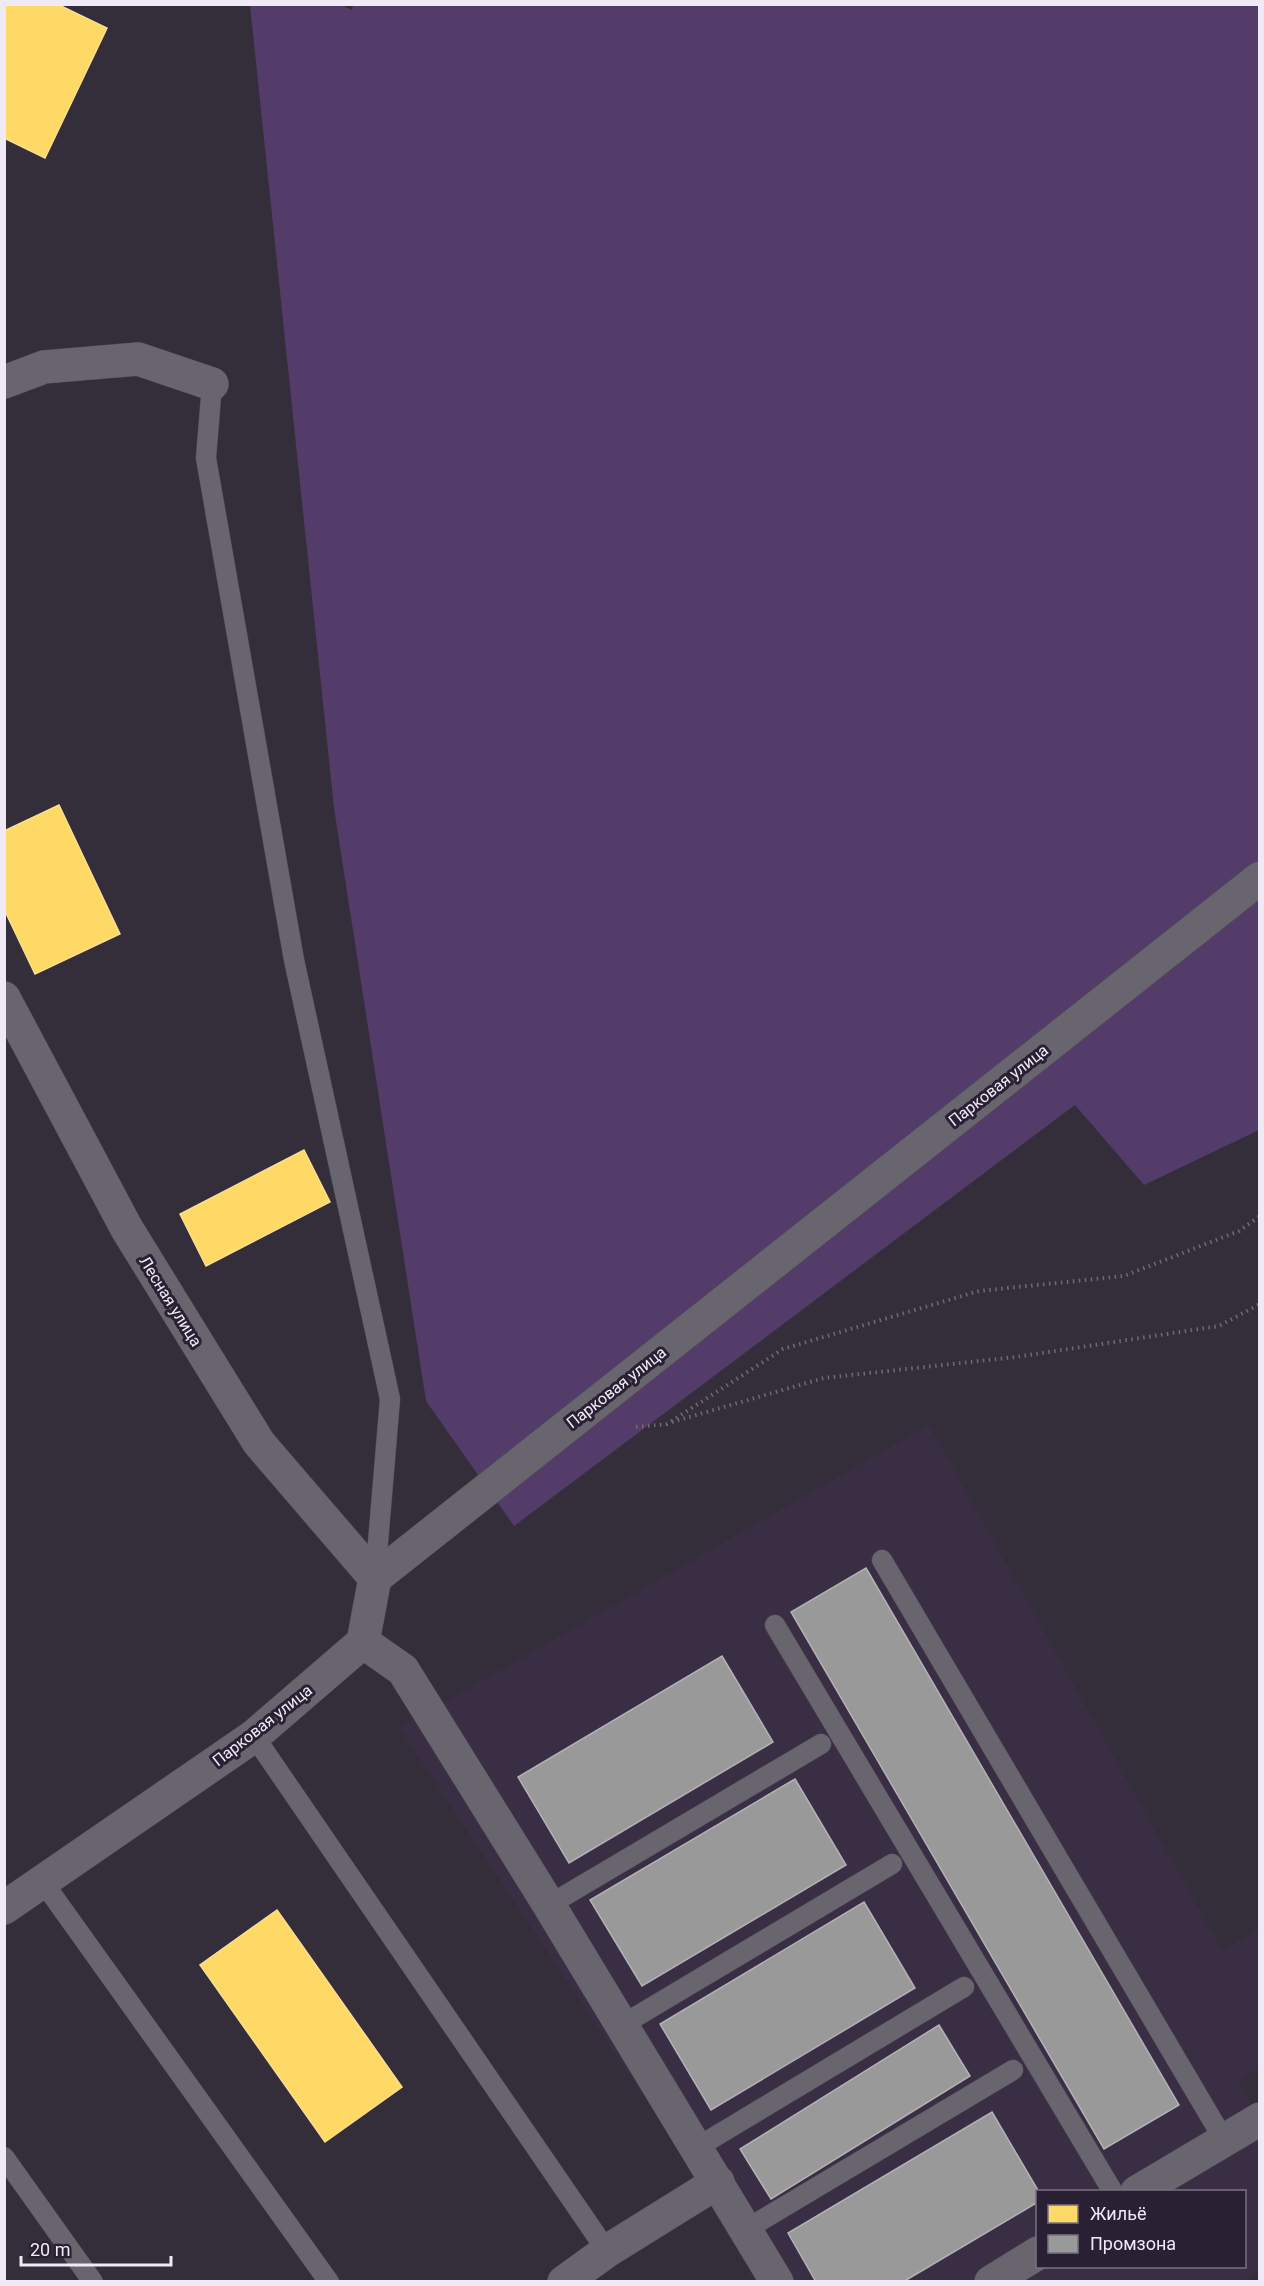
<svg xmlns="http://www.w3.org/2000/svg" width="1264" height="2286" font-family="Roboto,sans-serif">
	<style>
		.built { fill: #3a2e45; fill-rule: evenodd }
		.green { fill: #533c69 }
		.homes { fill: #ffd966; stroke: #fade92; stroke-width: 1.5 }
		.industry { fill: #999; stroke: #b3b1b5; stroke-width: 1.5 }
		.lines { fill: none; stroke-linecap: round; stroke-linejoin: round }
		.service-casing { stroke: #4e4a53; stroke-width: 21 }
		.minor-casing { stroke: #4e4a53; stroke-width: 34 }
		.path { stroke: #6e6b73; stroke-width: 4; stroke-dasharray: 1.5 4.5; stroke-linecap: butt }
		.service { stroke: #69656f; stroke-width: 20 }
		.minor { stroke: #69656f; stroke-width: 33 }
		.labels { text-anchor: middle; stroke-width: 6; stroke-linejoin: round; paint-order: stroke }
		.street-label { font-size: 16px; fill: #f0eaf7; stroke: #2a2033 }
	</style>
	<rect width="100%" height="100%" fill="#332e39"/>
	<path class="built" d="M929,1425L1222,1950L1259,1929V2069L1239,2081L1259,2123V2271L1242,2282L766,2281L399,1728ZM1038,2192H1244V2266H1038Z"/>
	<path class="green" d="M353,4L1259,5V1130L1144,1185L1075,1105L514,1526L426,1401L334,808L250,5H341L352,10Z"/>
	<path class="homes" d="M4,4H57L107,28L45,158L4,138Z
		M59,805L120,934L35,974L4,909V831Z
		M304,1150L330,1202L206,1266L180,1214Z
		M277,1910L402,2087L325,2142L200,1965Z"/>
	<path class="industry" d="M866,1568L1179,2105L1104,2149L791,1612Z
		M722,1656L773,1742L569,1863L518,1777Z
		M795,1779L846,1865L642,1986L590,1900Z
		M864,1902L915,1988L711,2110L660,2024Z
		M939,2025L970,2076L771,2199L740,2149Z
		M992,2112L1039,2192L1038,2202L903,2282H816L788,2233Z"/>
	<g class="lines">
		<defs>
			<path id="service" d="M212,384L206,458L294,960L390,1399L375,1578
				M882,1560L1224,2140
				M775,1625L1113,2192
				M254,1736L607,2251
				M43,1882L329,2282
				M549,1905L821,1744
				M622,2025L892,1864
				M696,2148L964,1987
				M4,2157L93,2282
				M745,2230L1013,2070"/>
			<path id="minor" d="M4,382L44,367L138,359L212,384
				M4,998L127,1229L259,1443L375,1578
				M363,1642L403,1670L549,1905L777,2282
				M4,1908L254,1736L363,1642L375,1578L1260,878
				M1137,2192L1260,2119
				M564,2282L607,2251L718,2182
				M991,2282L1038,2253"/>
		</defs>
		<use href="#service" class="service-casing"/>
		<use href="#minor" class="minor-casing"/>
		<path class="path" d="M672,1422L824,1378L1016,1357L1219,1326L1260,1304
			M636,1427L667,1424L783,1349L979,1291L1124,1276L1239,1231L1260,1216"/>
		<use href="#service" class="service"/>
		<use href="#minor" class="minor"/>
	</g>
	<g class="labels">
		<g class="street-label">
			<text transform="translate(998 1085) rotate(-38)" y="6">Парковая улица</text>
			<text transform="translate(171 1301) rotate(58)" y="6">Лесная улица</text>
			<text transform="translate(616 1387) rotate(-38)" y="6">Парковая улица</text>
			<text transform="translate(262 1725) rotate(-38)" y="6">Парковая улица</text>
		</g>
	</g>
	<rect width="1264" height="2286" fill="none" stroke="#f0eaf7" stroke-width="12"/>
	<rect x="1036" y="2190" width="210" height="78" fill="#2a2033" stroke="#797181" stroke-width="1.5"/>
	<rect x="1048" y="2205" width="30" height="18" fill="#ffd966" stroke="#797181" stroke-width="1.5"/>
	<text x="1090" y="2220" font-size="18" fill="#f0eaf7">Жильё</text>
	<rect x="1048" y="2235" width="30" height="18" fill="#999999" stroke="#797181" stroke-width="1.5"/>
	<text x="1090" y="2250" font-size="18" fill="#f0eaf7">Промзона</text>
	<path d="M21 2256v9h150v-9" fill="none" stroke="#f0eaf7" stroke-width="3"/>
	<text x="30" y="2256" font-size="18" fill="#f0eaf7" stroke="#2a2033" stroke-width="4.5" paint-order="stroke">20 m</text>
</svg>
